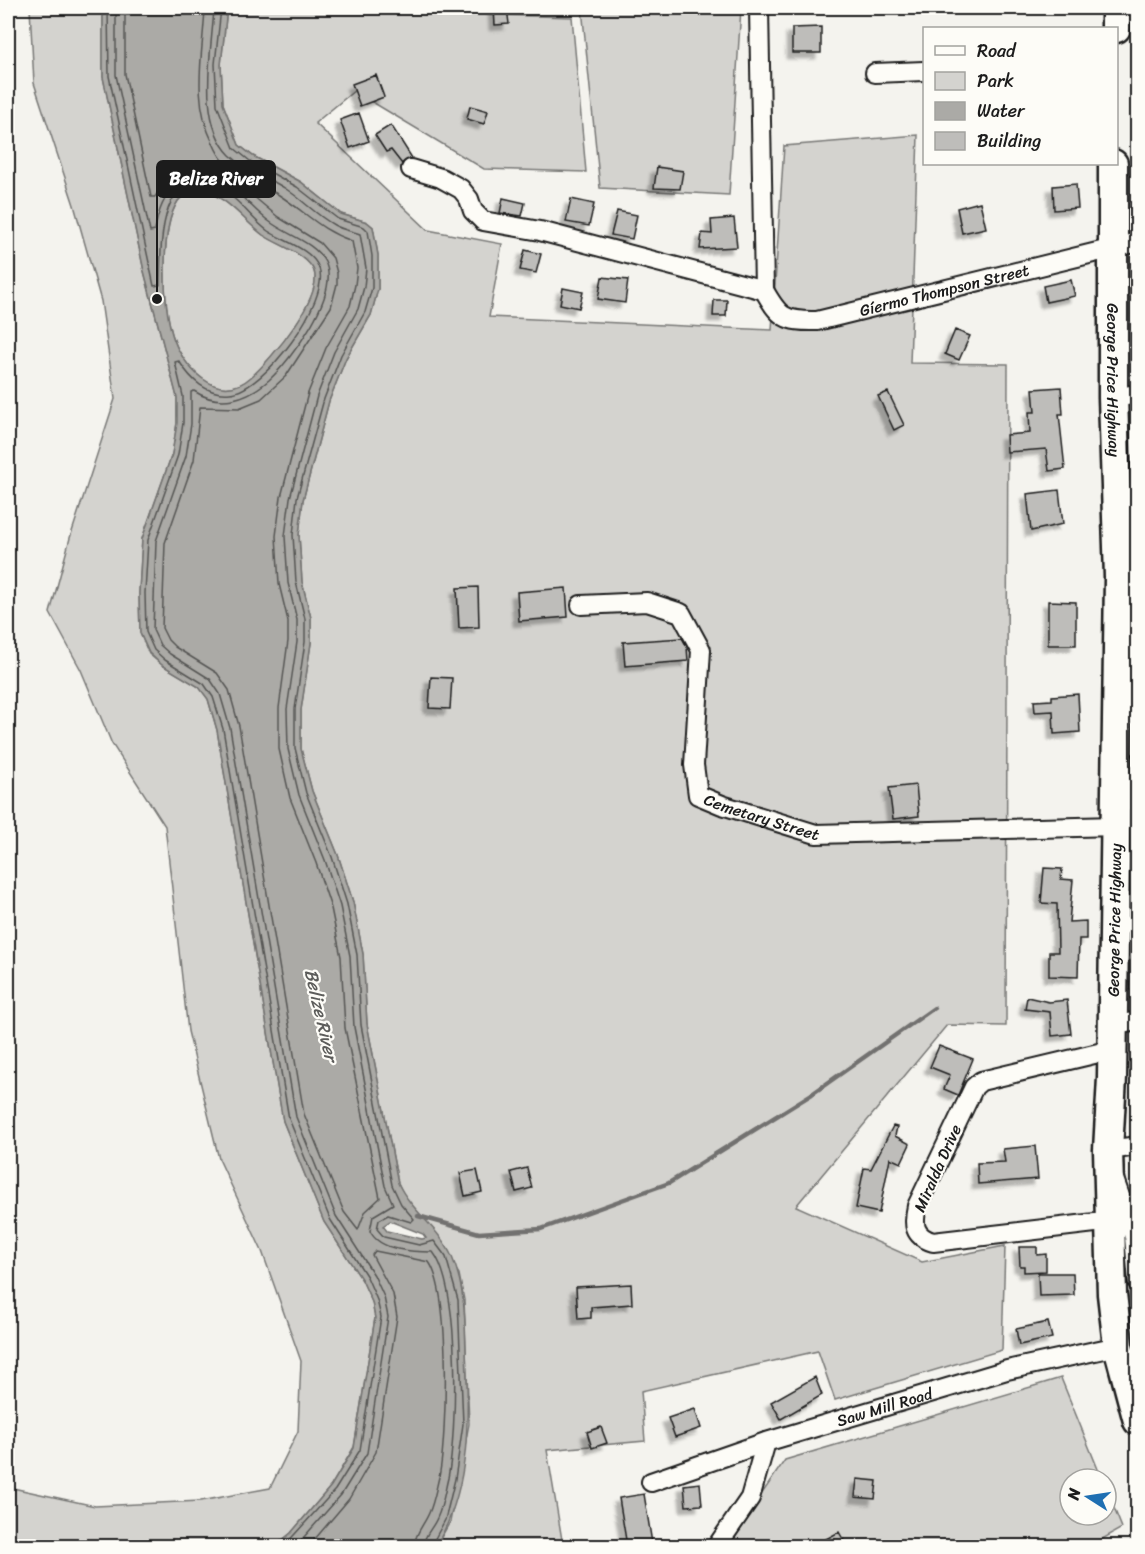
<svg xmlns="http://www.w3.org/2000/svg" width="1145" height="1554" font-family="Sriracha,sans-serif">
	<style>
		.green { fill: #d4d3cf; stroke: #787876; stroke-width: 1.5 }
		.water { fill: #abaaa6; stroke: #72716f; stroke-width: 1.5; fill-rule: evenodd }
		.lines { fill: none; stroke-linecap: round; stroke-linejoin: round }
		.shore { stroke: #555553; stroke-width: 1.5 }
		.stream { stroke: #72716f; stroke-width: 4.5 }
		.building { fill: #bebdba; stroke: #1c1c1c; stroke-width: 1.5; filter: url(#shadow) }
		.minor-casing { stroke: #1c1c1c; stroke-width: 22 }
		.trunk-casing { stroke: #1c1c1c; stroke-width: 33 }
		.minor { stroke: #fdfcf7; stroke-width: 18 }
		.trunk { stroke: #fdfcf7; stroke-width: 28 }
		.labels { text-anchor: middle; stroke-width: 4.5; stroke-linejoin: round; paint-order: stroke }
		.street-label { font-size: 16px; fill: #1c1c1c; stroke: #fdfcf7 }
		.water-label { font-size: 18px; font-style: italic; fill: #5c5c5a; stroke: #fdfcf7 }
		.leader { fill: none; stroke: #1c1c1c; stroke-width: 2 }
		.callout-dot { fill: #1c1c1c; stroke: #fdfcf7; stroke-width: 2 }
		.callout { fill: #1c1c1c; stroke: #1c1c1c; stroke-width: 2 }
		.callout-label { font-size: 18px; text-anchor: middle; font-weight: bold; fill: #fff }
	</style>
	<defs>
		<filter id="shadow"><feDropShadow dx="-5.5" dy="5.5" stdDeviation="1.5" flood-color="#0004"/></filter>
	</defs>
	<rect width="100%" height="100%" fill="#f4f3ee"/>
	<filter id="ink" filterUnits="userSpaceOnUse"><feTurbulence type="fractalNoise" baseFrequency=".0167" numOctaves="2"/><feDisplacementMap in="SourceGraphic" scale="12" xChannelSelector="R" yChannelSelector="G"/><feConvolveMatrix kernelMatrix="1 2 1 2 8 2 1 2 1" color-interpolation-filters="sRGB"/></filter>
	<g filter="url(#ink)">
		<path class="green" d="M30,8H103V77L144,271L177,397V423L172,454L142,539L139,593L140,633L149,654L162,665L199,687L208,699L217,730L283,1121L324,1222L362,1280L372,1302L375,1318L354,1447L331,1486L291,1533L275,1546H8V1487L95,1506L201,1501L270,1488L298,1431L301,1361L262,1251L219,1159L188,1031L165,826L112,744L81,670L50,613L70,538L115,399L101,301L74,205L34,83Z
			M227,8H317L318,10L572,17L586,172L484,169L354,91L315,123L428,230L502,244L489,317L772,330L784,146L918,135L910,363L1008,364L1006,1026L947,1025L796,1206L922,1262L1005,1246L1002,1350L835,1400L818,1351L641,1391L645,1441L547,1450L563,1546H436L450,1522L469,1424L464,1300L459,1274L422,1217L406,1200L398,1183L367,1024L363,954L353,902L338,855L312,791L301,749V710L311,643V618L302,582L299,535L303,500L329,401L346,358L371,315L378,289V255L373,227L367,222L341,214L301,182L253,156L239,145L223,104L221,65Z
			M582,8H741L729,195L600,188Z
			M202,190C229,198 242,219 263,235C278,245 302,252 312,267C329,292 270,361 252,377C218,407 181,366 172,334C163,303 160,228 178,201C184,193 193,191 202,190Z
			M1061,1378L1102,1479H1070V1515H1106V1488L1122,1528L1090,1546H726L785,1460Z"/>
		<path class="water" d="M103,8H227L221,65L223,104L239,145L253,156L301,182L341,214L367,222L373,227L378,255V289L371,315L346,358L329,401L303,500L299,535L302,582L311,618V643L301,710V749L312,791L338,855L353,902L363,954L367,1024L398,1183C411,1211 440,1229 452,1257C465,1287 465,1319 466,1351C469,1418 471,1487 436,1546H275L291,1533L331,1486L354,1448L375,1318L372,1302L362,1280L324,1222L283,1121L217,730L208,699L199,687L162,665L149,653L140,633L139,593L142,539L172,454L177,423V397L144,271L103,77ZM202,190C229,198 242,219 263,235C278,245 302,252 312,267C329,292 270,361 251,377C218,407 181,366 172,334C163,303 160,228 178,201C184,192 193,191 202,190ZM390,1221L423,1234L426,1238L422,1239L387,1231L383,1226Z"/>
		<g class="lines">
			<path class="shore" d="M108,8L109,76L154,286L160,285C161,249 157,161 220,189C239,198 251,219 268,231C283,241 312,249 319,268C331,300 264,391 230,393C206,395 191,380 179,361L175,362L183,396V423L178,455L148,540L145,593L146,632L154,650L165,660L204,684L213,697L223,729L289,1119L330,1219L367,1277L377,1300L381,1317L360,1450L335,1490L284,1546
				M116,8V75L150,232L155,231C160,194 184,161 225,184C242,193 254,211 270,222C287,235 315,242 325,262C341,293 291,360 269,380C247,399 220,408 194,391L191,392V424L186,456L156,541L153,630L160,645L170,654L210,679L220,694L230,728L296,1117L336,1216L374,1275L384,1297L388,1317L367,1453L341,1495L296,1546
				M125,8V74L151,197H155L163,183L185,169L205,168L227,174L278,217L320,243L333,258L337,273V284L331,307L286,376L261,399L239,408L200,407L194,460L165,543L162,628L168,640L175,647L217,673L229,690L239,726L304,1114L344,1212L358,1230L365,1212L380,1198L345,1028L341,957L331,908L316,863L290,798L279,749V708L288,641V621L279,584L276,536L281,497L308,393L326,348L350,306L355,285L357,268L352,241C320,230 307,213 279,195C261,184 241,177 225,162C219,157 216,150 213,143C191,99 203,54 205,8
				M214,8C212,50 196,121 230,155C246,171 268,177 286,189C303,200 316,215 334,225C342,230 352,231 360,234L366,268L364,287L358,309L334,352L317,396L290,498L285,536L288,583L297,620V642L287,709L288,749L299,795L325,860L340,906L350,956L354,1027L385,1186L393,1204L373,1216L370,1231C379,1251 414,1252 433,1252C461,1288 457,1432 448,1478C445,1490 443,1506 437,1518C433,1528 424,1535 423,1546
				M221,8L215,64L217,105L234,148L250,161L297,187L338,219L364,227L368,231L372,256V288L365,312L341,355L324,399L297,498L293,535L296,582L305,619V642L295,709V748L306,793L332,857L347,904L357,955L361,1025L392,1185L401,1204L414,1219L411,1222L388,1215L379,1220L377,1229L384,1237L419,1245L434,1241L446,1257L458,1300L463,1424L455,1479L445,1520L431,1546
				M309,1546L349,1499L376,1452L397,1317L393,1294L372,1255L375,1251L429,1262C451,1293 447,1438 439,1477C436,1489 434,1502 429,1513C424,1525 415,1533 414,1546"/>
			<path class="stream" d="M418,1216L479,1233L541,1229L669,1183L812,1094L934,1008"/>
		</g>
		<path class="building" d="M494,8H507L509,24L495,25Z
			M821,27V53H792V28Z
			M376,75L384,97L360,106L352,84Z
			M470,106L488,111L484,124L467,119Z
			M359,113L369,141L350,148L340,120Z
			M391,125L412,158L402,164L391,150L386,152L375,135Z
			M657,167L683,171L680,189L654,188Z
			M1076,184L1078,208L1054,210L1053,186Z
			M503,198L525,203L522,216L500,213Z
			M571,199L594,204L589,226L566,222Z
			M980,202L986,228L962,233L957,208Z
			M617,211L637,215L632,239L611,235Z
			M734,218L737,247L700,249L702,233L712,234L711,220Z
			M525,250L541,254L536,273L520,270Z
			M602,277L628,280L625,303L598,299Z
			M1071,280L1075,296L1046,302L1043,286Z
			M563,288L583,292L579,308L560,304Z
			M714,300H727L726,316H713Z
			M955,330L970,336L959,360L945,354Z
			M1061,387L1063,414H1059L1065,469L1049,471L1046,449L1007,452L1006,435L1030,433L1029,412H1035L1033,389Z
			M888,392L904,425L894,430L878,396Z
			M1059,490L1063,524L1031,531L1027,494Z
			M478,587L479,627L459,628L457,588Z
			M566,588L568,617L519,621L517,592Z
			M1048,601L1076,602V645H1048Z
			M682,638L687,647L688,661L625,666L623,642Z
			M431,677L452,678L450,709L429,708Z
			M1078,694L1080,732L1054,734L1053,711L1035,712L1034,701L1052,700V696Z
			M916,785L919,816L893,819L889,788Z
			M1044,868L1062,869L1061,879L1073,880L1069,922L1086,921V939H1079L1078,977L1049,976V952H1058L1057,904L1041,903Z
			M1027,997L1049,1002L1067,1000L1071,1034L1052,1036L1050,1012L1025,1009Z
			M939,1046L973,1059L958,1095L944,1089L950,1075L930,1067Z
			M893,1126L897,1127L895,1136L910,1144L901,1163L890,1158L879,1213L856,1208L864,1168L871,1169Z
			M1035,1146L1038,1179L978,1184L977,1163L1005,1162L1003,1149Z
			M527,1168L532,1188L516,1192L511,1172Z
			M477,1170L482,1192L465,1196L460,1173Z
			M1019,1247H1037V1255L1046,1254V1271L1024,1272V1266H1020Z
			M1038,1273H1073L1074,1295L1039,1296Z
			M631,1284L632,1304L591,1307V1318L578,1319L576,1287Z
			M1048,1322L1052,1338L1019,1345L1016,1329Z
			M815,1377L822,1395L781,1419L771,1402Z
			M695,1409L701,1428L675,1437L668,1418Z
			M601,1427L607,1443L592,1448L587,1432Z
			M857,1479L877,1481L875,1499L855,1497Z
			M700,1483L702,1505L686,1506L684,1485Z
			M644,1494L652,1543L627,1546L619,1498Z
			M839,1532L847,1546H813Z"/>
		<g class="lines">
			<defs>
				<g id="minor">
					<path id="s1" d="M759,8L764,290C779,317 785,322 817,321L1138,242"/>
					<path d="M875,73L924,71"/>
					<path d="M411,169L441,178L461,189L469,199L473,211L483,221L540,231L764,290"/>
					<path d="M1113,398L1138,394"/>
					<path id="s2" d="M581,605L647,602L681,613L701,650L694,765L698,795L722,805L816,834L1116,826"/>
					<path d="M1116,802L1138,799"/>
					<path d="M1111,1026L1138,1021"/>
					<path d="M1111,1050L981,1081L974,1087L917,1206C913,1224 913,1236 933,1242L1112,1221"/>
					<path d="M1108,1150L1138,1146"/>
					<path d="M1114,1179L1134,1236L1138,1282"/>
					<path d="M651,1482L766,1442"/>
					<path id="s3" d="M717,1546L750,1498L766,1442L1007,1370L1118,1346"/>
				</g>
				<g id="trunk">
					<path d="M1116,28V8"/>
					<path id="s4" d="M1113,164V398L1119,577L1112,1078L1108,1150L1112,1294L1118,1346L1138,1421"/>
				</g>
			</defs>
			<use href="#minor" class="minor-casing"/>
			<use href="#trunk" class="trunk-casing"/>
			<use href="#minor" class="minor"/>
			<use href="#trunk" class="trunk"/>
		</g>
	</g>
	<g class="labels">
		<g class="street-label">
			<text dy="6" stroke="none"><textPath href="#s1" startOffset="480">Gíermo Thompson Street</textPath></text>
			<text dy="6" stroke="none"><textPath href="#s4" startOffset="216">George Price Highway</textPath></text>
			<text dy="6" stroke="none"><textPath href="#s2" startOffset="357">Cemetary Street</textPath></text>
			<text transform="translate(1114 920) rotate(-89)" y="6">George Price Highway</text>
			<text transform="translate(937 1168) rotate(-66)" y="6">Miralda Drive</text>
			<text dy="6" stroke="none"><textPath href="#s3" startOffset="240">Saw Mill Road</textPath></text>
		</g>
		<g class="water-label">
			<text transform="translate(321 1015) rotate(77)" y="6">Belize River</text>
		</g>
	</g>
	<path class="leader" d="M157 299L157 179"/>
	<circle class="callout-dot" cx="157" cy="299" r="6"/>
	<rect class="callout" x="157" y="161" width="118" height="36" rx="6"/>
	<g class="callout-label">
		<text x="216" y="185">Belize River</text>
	</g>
	<rect width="1145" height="1554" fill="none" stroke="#fdfcf7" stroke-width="30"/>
	<rect x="15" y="15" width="1115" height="1524" fill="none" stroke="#1c1c1c" stroke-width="2" filter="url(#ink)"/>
	<rect x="923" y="27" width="195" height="138" fill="#fdfcf7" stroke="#a3a29f" stroke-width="1.5"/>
	<rect x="935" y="46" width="30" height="9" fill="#fdfcf7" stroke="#a3a29f" stroke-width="1.5"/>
	<text x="977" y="57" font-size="18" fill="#1c1c1c">Road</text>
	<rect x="935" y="72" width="30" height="18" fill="#d4d3cf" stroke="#a3a29f" stroke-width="1.5"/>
	<text x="977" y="87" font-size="18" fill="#1c1c1c">Park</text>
	<rect x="935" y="102" width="30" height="18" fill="#abaaa6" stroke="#a3a29f" stroke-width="1.5"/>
	<text x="977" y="117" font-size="18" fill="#1c1c1c">Water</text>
	<rect x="935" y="132" width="30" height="18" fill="#bebdba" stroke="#a3a29f" stroke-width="1.5"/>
	<text x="977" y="147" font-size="18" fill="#1c1c1c">Building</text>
	<g transform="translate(1088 1497) rotate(282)"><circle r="28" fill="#fdfcf7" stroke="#a3a29f" stroke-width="1.5"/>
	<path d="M0-4.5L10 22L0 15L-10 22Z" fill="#1f6fb2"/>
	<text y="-9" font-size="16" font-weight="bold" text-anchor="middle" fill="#1c1c1c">N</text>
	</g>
</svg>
